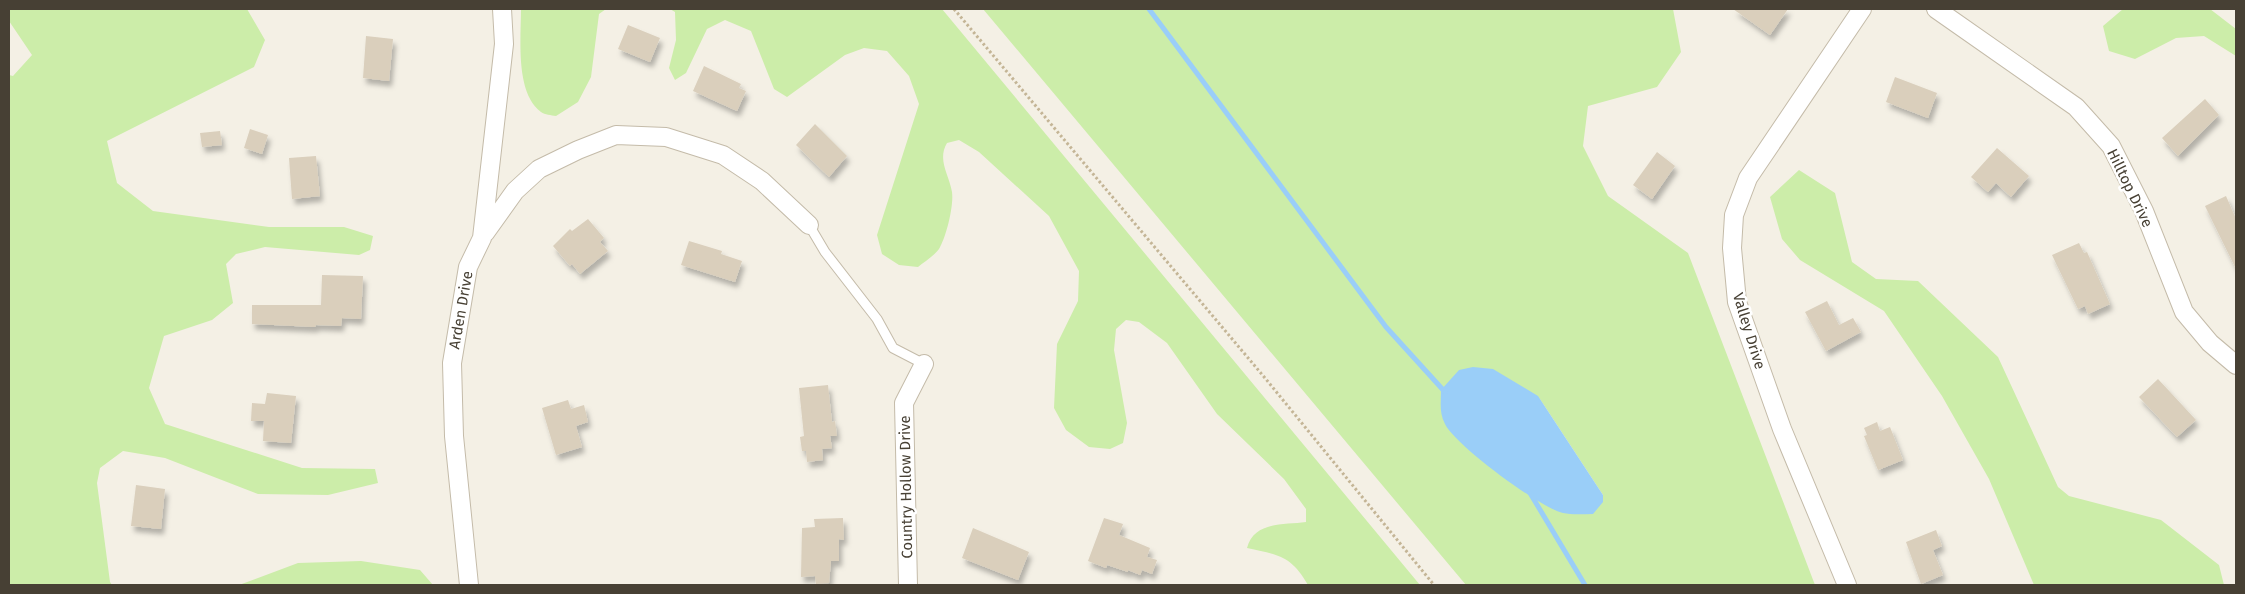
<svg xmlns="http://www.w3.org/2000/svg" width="2245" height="594" font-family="'Fira Sans',sans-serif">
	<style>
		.green { fill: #cceda9; fill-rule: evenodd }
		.water { fill: #9acef8 }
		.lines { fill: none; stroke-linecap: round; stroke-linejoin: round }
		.stream { stroke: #9acef8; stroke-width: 5 }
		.building { fill: #dacfbc; filter: url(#shadow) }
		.service-casing { stroke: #c4bba9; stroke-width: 11 }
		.minor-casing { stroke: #c4bba9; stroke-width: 20 }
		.path { stroke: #c4b596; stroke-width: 3; stroke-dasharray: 2.5 2.5; stroke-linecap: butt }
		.service { stroke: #fff; stroke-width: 9 }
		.minor { stroke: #fff; stroke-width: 18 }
		.labels { text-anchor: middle; stroke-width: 5; stroke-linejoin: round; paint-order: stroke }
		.street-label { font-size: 15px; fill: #474034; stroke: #fff }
	</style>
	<defs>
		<filter id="shadow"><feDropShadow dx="3" dy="5.5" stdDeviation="2.5" flood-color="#0004"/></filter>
	</defs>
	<rect width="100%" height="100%" fill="#f4f0e5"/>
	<path class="green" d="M9,9H247L265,40L254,67L107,141L117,183L153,211L269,227H344L373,236L370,250L359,255L265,247L236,254L226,264L233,303L212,320L164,336L149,388L165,424L302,468L375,469L378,483L328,495L258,494L165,458L123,451L100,468L97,483L110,582L112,585H9V75L13,76L32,55L9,21Z
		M521,9H606L599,14L591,77L578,102L556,116C551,115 545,115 541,112C515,93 521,38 521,9Z
		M670,9H942L1420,585H1308C1291,555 1278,555 1247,548C1254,521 1284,525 1306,522V509L1284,479L1217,414L1167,343L1139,322L1126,320L1116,329L1114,350L1127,423L1123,443L1110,449L1089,447L1066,430L1054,408L1057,344L1078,301L1079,271L1049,216L979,152L959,140L947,143C937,160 949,174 952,192C954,206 946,238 939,249C934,256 924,262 918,267L899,265L882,254L877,235L919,104L909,76L887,51L864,48L845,55L787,97L774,89L751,31L725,20L707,29L686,73L675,80L669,68L676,40L675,12Z
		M983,9H1673L1681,52L1657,87L1588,106L1583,146L1608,196L1688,253L1815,585H1466ZM1538,396L1603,495V502Z
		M2123,9H2210L2236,29V56L2204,36L2176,38L2135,59L2109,51L2103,26Z
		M1799,170L1835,193L1852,262L1876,279L1918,281L1998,357L2058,487L2069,496L2161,520L2219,565L2224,585H2034L1989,479L1942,396L1884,311L1800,260L1782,239L1770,197Z
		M361,561L420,570L433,585H239L298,563Z"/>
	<path class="water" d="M1473,367L1493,369L1538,396L1603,495V502L1593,514C1583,514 1572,515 1563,513C1540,508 1455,445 1445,424C1439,413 1441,402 1441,390L1459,370Z"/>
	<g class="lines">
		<path class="stream" d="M1149,9L1386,327L1445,392
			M1530,493L1585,585"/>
	</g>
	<path class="building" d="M1733,9H1788L1770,35Z
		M628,25L660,38L650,62L618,49Z
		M366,36L393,39L389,81L363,78Z
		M704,66L741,84L739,88L746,91L737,111L693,91Z
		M1895,77L1937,93L1928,118L1886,102Z
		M2205,99L2219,115L2178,156L2162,138Z
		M815,124L847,156L829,177L796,145Z
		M250,129L268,135L262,154L244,148Z
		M220,131L222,145L202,147L200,133Z
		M1997,148L2029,176L2011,197L1996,183L1988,192L1971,177Z
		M1657,152L1675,166L1652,199L1633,185Z
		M316,156L320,196L292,199L289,158Z
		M2226,196L2236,219V269L2205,206Z
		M588,219L604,238L600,242L608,251L580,274L572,264L570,266L553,246L570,229L572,231Z
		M689,241L722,251L721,254L742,261L735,282L681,265Z
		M2079,243L2084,253L2087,252L2110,304L2088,314L2085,306L2078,309L2052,255Z
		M322,275L363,276L361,319L342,318L341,326L316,325L315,327L252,324V305H321Z
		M1827,301L1839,325L1853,318L1861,332L1826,351L1805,312Z
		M2158,379L2196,420L2177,437L2139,397Z
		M828,385L832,422L835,421L837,436H830L832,448L822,449L823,460L807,462L806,451H802L800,437L804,436L799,388Z
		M267,393L296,396L291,443L263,441L264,421H251L252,403L265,404Z
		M568,400L571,409L584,405L588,422L576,426L582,447L556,455L542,408Z
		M1877,422L1880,431L1890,427L1903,460L1878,470L1864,436L1867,435L1864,428Z
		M136,485L165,489L161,529L131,526Z
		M843,518L844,540L839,539V561H831L829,583L816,584L815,576L801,577L802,528L815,527L814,519Z
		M1104,518L1123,524L1119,535L1150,548L1147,557L1157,560L1152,574L1142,570L1140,575L1128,570V572L1107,565L1106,568L1088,561Z
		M973,528L1029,552L1018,580L962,558Z
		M1936,530L1942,546L1933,550L1943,575L1921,584L1906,542Z"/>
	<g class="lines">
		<defs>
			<path id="service" d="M809,225L825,252L877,319L893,348L924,364"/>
			<path id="minor" d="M1936,9L2076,107L2111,146L2144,211L2184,312L2210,343L2236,365
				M485,233L515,191L539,169L578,150L616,135L666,137L723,155L762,181L809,225
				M469,585L454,436L452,363L468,267L482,238L504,44L502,9
				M908,585L904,403L924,364
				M1847,585L1782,429L1737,302L1732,248L1734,215L1748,178L1862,9"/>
		</defs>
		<use href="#service" class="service-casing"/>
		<use href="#minor" class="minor-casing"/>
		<path class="path" d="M954,9L1265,378L1434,585"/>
		<use href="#service" class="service"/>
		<use href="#minor" class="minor"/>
	</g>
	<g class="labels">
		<g class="street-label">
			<text transform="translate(2130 188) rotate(64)" y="5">Hilltop Drive</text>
			<text transform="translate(461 310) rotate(-80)" y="5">Arden Drive</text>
			<text transform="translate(1749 331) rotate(73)" y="5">Valley Drive</text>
			<text transform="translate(906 487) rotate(-91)" y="5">Country Hollow Drive</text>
		</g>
	</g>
	<rect width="2245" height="594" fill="none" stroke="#474034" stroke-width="20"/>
</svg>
